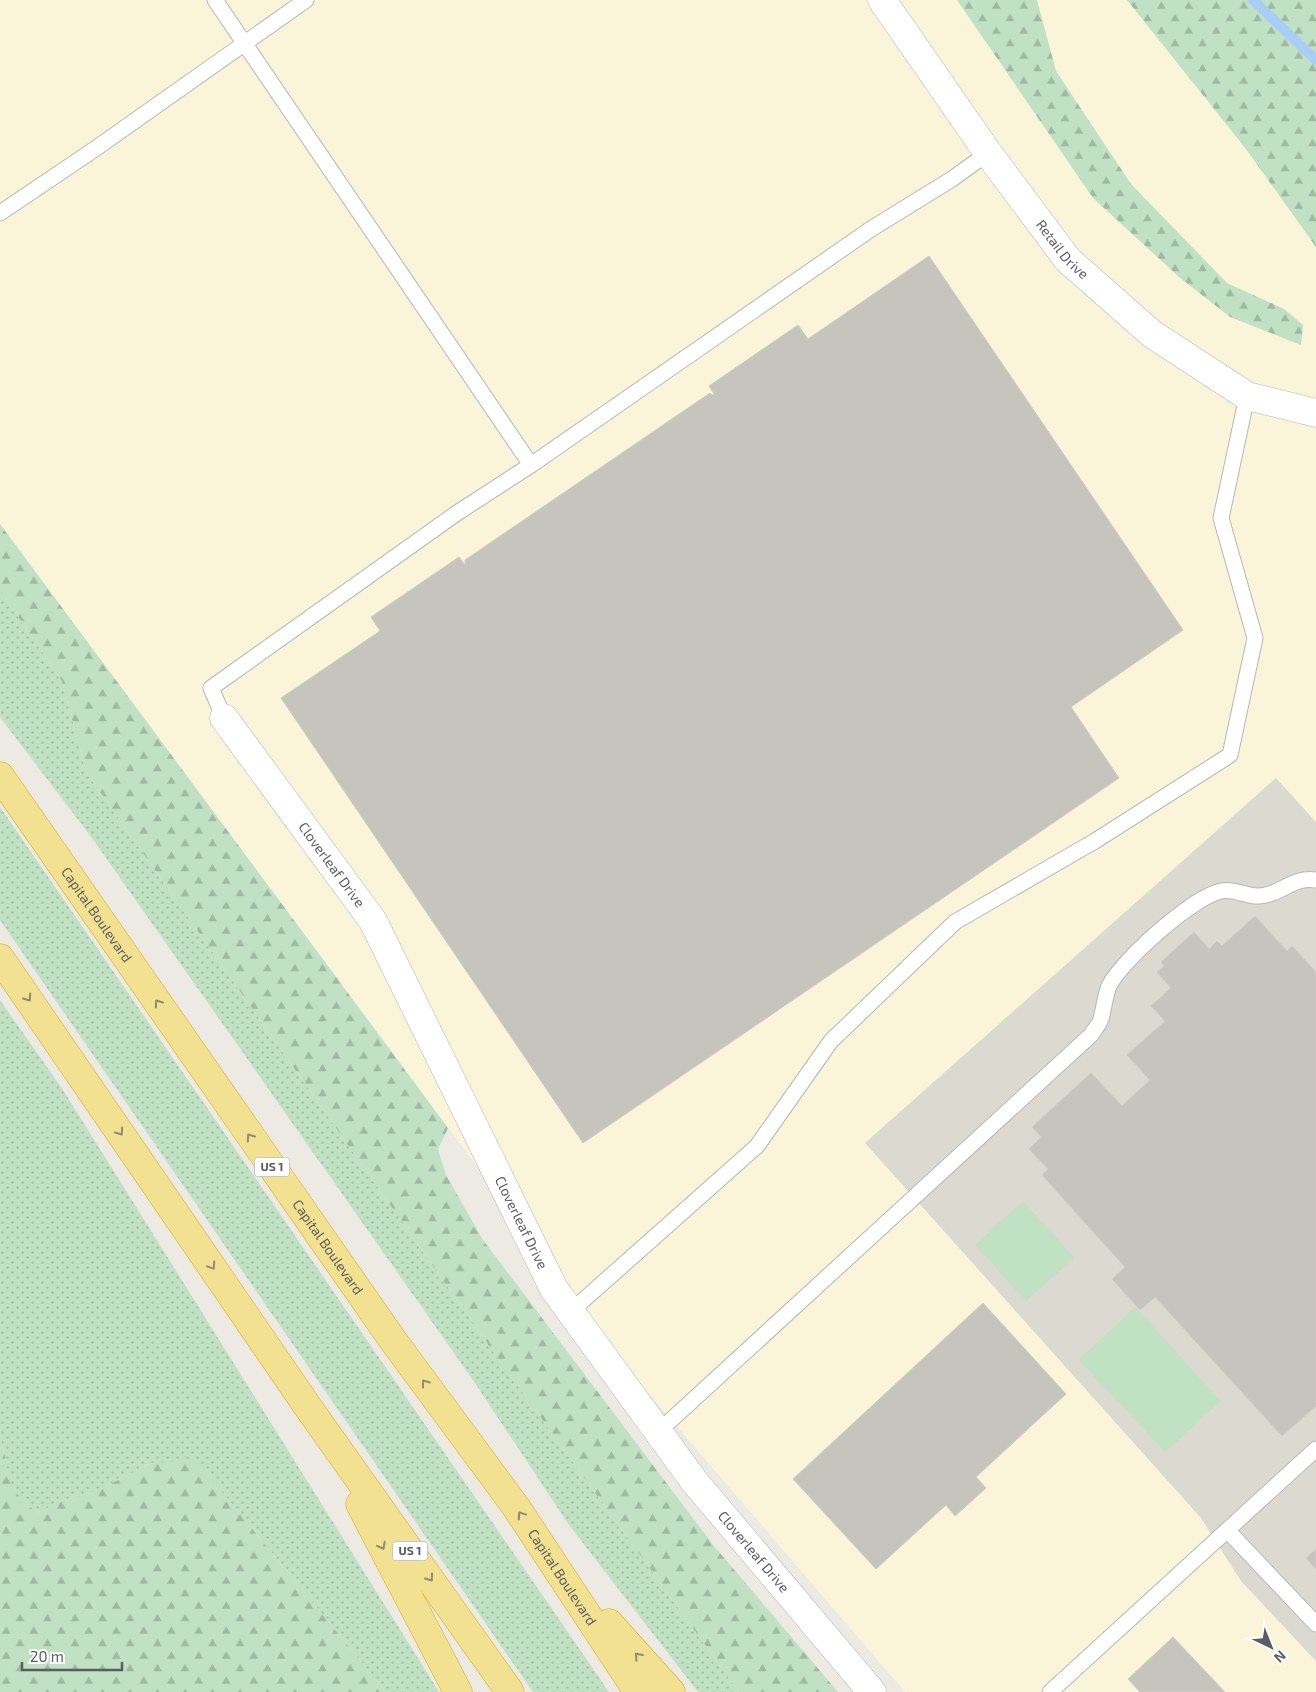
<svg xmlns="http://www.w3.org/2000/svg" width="1316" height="1692" font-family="'Exo 2',sans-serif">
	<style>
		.commercial { fill: #faf5d9 }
		.education { fill: #dbd9d0 }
		.grass { fill: url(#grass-dots) }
		.forest { fill: url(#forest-firs) }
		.garden { fill: #c0e1c3 }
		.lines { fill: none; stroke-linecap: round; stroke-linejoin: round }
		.stream { stroke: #a7cef7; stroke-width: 10 }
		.building { fill: #c7c4be; stroke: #d0ccc1 }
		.service-casing { stroke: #b4b7bb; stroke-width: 17 }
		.minor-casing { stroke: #b4b7bb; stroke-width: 29 }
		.tertiary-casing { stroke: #b4b7bb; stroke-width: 29 }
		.motorway-casing { stroke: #daaa14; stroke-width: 29 }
		.service { stroke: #fff; stroke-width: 15 }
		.minor { stroke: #fff; stroke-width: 28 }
		.tertiary { stroke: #fff; stroke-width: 28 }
		.motorway { stroke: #f3e192; stroke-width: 28 }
		.oneway { stroke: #908b72 }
		.labels { text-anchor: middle; stroke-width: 4.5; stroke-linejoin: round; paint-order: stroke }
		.shield { fill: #fff; stroke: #8c8e90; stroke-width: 1 }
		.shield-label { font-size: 12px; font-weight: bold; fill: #5a5d61 }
		.street-label { font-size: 14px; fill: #5a5d61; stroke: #fff }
	</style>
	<defs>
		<pattern id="grass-dots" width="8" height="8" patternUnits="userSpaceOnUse" patternTransform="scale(1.25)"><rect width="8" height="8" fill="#c0e1c3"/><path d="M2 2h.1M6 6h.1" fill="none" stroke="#9fbaa2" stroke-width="1.8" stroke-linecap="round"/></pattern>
		<pattern id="forest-firs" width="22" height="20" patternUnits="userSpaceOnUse" patternTransform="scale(1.25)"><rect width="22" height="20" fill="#c0e1c3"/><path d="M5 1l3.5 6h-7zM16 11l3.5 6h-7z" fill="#9fbaa2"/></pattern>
	</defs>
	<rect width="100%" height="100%" fill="#eceae2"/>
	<path class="commercial" d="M0,0H1245L1316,96V1692H905L625,1366L0,524Z"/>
	<path class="education" d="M1276,778L1316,822V1661L1241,1581L1201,1518L865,1143Z"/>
	<path class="grass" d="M0,590L62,681L86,772L499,1360L739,1692H698L569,1525L473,1380L92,838L0,717Z
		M0,808V807L609,1692H533L0,920Z
		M0,1000L63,1090L439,1692H386L218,1487L151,1463L97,1491L57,1502L39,1513C0,1486 13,1477 0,1438Z"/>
	<path class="forest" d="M957,0H1037L1056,71L1131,184L1227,283L1284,309L1303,325L1301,345L1230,317L1179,277L1093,198Z
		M1127,0H1316V247L1246,149Z
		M0,524L448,1128L438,1149L446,1175L483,1240L714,1546L838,1692H739L499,1360L86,772L62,681L0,590Z
		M0,1438C13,1477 1,1486 39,1513L57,1502L97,1491L151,1463L194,1461L218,1487L386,1692H0Z"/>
	<path class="garden" d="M1023,1201L1074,1258L1026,1301L975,1245Z
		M1135,1307L1221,1401L1165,1452L1079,1360Z"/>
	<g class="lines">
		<path class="stream" d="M1253,0L1316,60"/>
	</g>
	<path class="building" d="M929,256L1183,630L1071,707L1119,778L583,1143L281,698L380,631L371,617L459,557L465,565V560L710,393L712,395L714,394L709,386L798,325L808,339Z
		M1255,916L1287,951L1292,946L1316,972V1406L1282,1436L1155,1297L1140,1310L1112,1279L1125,1267L1042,1175L1048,1169L1029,1149L1041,1137L1032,1127L1091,1073L1122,1106L1150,1080L1127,1055L1165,1021L1151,1006L1171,988L1157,972L1164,966L1161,962L1194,932L1209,949L1217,941L1222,946Z
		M983,1303L1066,1394L976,1477L986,1488L955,1516L946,1505L876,1569L793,1479Z
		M1316,1549V1569L1306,1558Z
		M1173,1637L1225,1692H1140L1128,1679Z"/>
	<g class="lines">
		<defs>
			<path id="service" d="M215,0L531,465
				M0,213L92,151L306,0
				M224,718L211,688L457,513L531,465L871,229L952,179L988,153
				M570,1312L757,1146L831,1041L955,922L1095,841L1230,755L1255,638L1221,518L1247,396
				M658,1432L1091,1035C1094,1030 1099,1025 1101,1019C1104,1008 1105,996 1109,986C1122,960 1193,897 1221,891C1235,888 1246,897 1259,896C1281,895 1293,876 1316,880
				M1227,1530L1316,1624
				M1050,1692L1316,1449"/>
			<g id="minor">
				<path id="s1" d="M224,718L373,921L554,1289L694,1481L872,1692"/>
			</g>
			<g id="tertiary">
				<path id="s2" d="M882,0L988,153L1068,260L1152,334L1247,396L1316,413"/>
			</g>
			<g id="motorway">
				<path id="s3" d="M0,776L392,1339L516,1507L638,1692"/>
				<path d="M0,958L310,1410L510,1692"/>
				<path d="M360,1504L458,1692"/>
				<path d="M609,1623L671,1692"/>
			</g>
		</defs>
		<use href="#service" class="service-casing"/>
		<use href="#minor" class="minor-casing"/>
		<use href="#tertiary" class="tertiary-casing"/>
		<use href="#motorway" class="motorway-casing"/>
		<use href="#service" class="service"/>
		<use href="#minor" class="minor"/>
		<use href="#tertiary" class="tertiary"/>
		<use href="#motorway" class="motorway"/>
	</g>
	<defs><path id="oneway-chevron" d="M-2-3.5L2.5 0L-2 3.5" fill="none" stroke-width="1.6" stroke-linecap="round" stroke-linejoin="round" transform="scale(1.25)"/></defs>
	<g class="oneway">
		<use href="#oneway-chevron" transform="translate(28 998) rotate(55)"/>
		<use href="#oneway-chevron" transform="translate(158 1003) rotate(-125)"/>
		<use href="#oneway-chevron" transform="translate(120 1132) rotate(55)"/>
		<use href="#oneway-chevron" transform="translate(250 1137) rotate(-125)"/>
		<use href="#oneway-chevron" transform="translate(212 1266) rotate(56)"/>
		<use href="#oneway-chevron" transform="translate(425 1383) rotate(-126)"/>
		<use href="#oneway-chevron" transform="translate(521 1515) rotate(-124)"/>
		<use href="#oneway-chevron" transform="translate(382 1546) rotate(62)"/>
		<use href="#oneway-chevron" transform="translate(430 1578) rotate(54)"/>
		<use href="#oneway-chevron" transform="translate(638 1656) rotate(-132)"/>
	</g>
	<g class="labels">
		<g class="shield">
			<rect x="254.5" y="1157.5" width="35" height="19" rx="4"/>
			<rect x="392.5" y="1541.5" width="35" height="19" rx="4"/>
		</g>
		<g class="shield-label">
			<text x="272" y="1171">US 1</text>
			<text x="410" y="1555">US 1</text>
		</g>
		<g class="street-label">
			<text dy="5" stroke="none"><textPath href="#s2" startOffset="308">Retail Drive</textPath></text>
			<text dy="5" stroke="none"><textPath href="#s1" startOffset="182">Cloverleaf Drive</textPath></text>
			<text dy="5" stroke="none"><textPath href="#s3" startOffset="169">Capital Boulevard</textPath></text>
			<text dy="5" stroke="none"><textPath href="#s1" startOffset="588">Cloverleaf Drive</textPath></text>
			<text dy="5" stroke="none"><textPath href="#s3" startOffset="574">Capital Boulevard</textPath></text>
			<text dy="5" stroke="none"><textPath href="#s1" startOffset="992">Cloverleaf Drive</textPath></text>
			<text dy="5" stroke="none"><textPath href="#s3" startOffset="979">Capital Boulevard</textPath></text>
		</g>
	</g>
	<g transform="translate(1271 1647) rotate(137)" stroke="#ffffff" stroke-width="4" paint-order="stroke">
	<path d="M0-4L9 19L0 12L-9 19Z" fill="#5a5d61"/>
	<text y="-8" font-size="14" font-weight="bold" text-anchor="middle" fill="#5a5d61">N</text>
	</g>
	<path d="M22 1662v8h100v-8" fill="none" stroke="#5a5d61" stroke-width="2.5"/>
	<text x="30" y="1662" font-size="15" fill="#5a5d61" stroke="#ffffff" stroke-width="4" paint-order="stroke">20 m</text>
</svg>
